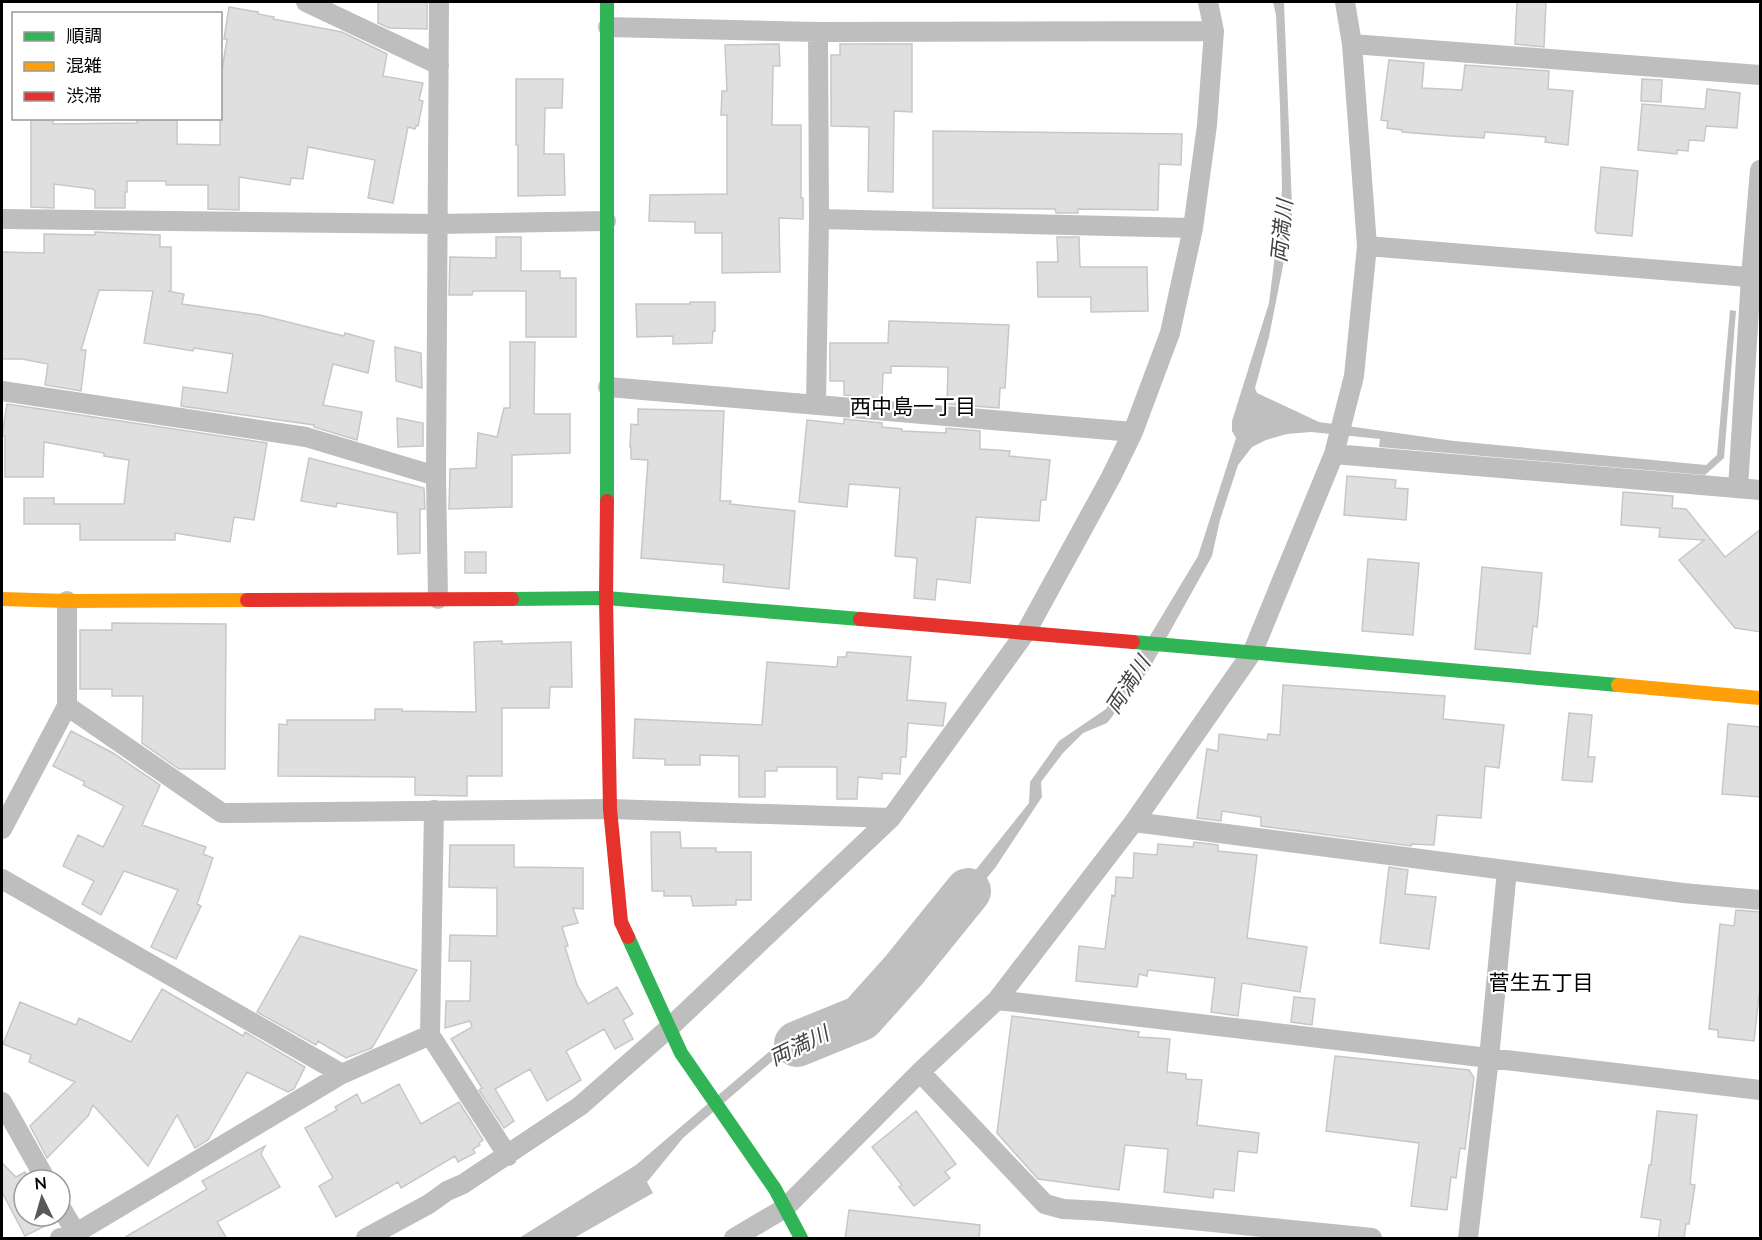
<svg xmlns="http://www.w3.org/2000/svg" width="1762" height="1240" font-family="Lato,'Noto Sans JP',sans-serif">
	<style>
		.water { fill: #bfbfbf }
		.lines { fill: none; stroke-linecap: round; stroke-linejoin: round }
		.river { stroke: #bfbfbf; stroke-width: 46 }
		.building { fill: #dfdfdf; stroke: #c7c7c7; stroke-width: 1.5 }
		.street { stroke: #bebebe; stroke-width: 20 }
		.fast { stroke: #30b455; stroke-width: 14 }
		.slow { stroke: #ff9f0a; stroke-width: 14 }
		.jam { stroke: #e5322d; stroke-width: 14 }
		.labels { text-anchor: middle; stroke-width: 4.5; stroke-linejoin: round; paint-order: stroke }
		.water-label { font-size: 21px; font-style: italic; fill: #444; stroke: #fff }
		.neighbourhood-label { font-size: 21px; fill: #000; stroke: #fff }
	</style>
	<rect width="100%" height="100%" fill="#fff"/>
	<path class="water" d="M1273,2H1284L1292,207V220L1269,337L1255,388L1257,393L1319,422L1454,441L1706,465L1717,455L1730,310L1736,311L1724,458L1705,475L1379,447L1380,439L1311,432L1287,434L1266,440L1252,447L1238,465L1220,520L1212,556L1148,671L1107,723L1083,733L1063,753L1041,782L1042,797L995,868L950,923L902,962L851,1026L776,1058L683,1138L647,1182L653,1193L574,1238H519L636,1165L777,1045L836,1017L896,950L943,911L1029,803L1030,782L1059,741L1106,709L1198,556L1236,438L1232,431V421L1269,303L1281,206L1282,187L1280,106L1276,15Z"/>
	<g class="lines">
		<path class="river" d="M797,1044L861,1018L904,970L968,891"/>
	</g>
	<path class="building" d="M378,2H427V29L389,28L378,23Z
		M1517,2H1546L1544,47L1515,44Z
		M229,7L258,12V14L274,17L273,19L342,32L387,54L383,76L423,83L419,100L423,101L418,126H416L415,129L408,127L393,203L368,198L375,160L308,147L303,179L291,178L290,185L239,177V210L208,209V185H166V181H127V192H125V208H95V191L93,189L54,184V208L31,207V118H53V124L137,123V118H177V144L220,145V83L227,39H224Z
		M779,44L780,66H773L772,125H801V198H803V219L779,218L780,272L722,273V233H695V222L649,221L650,195L727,194V115H721L722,91H727L725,45Z
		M840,44H912V112L894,111L893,192L868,191L869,127L831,126V55H840Z
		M1389,60L1424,63L1422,88L1462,90L1465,65L1549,71L1548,89L1573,91L1568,145L1545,142L1546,137L1485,132L1484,138L1451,136L1402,132V130L1387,128L1388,121L1381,120Z
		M516,79H563L562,108H545L544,154H564L565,195L518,196V145H516Z
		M1642,79L1662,80L1661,102L1641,101Z
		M1707,89L1740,93L1737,128L1706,126L1704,141L1689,140L1688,151L1677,150V154L1638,150L1642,104L1705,109Z
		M933,131L1182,134L1181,165L1159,164L1158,210L1078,209V213H1056L1055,209L933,208Z
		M1601,167L1638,171L1632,236L1597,233L1595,230Z
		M95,232L160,235V247H171V291H168L184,294L182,304L260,315L344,336L345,333L374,341L368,373L333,364L323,405L362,412L357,440L314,427V425L181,406L183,387L227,393L233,354L194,348L193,351L144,343L153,291L99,290L81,350H86L81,391L45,385L48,364L22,359H2V252L44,253V234L95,235Z
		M496,237H521V271H560V278H576V337H526V291H473L472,295H449L450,257L496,258Z
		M1057,237H1079L1080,267H1147L1148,311L1091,312V297H1038L1037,262H1058Z
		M690,302H715V331H713L712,343L673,344V336L637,337L636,304H690Z
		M889,321L1009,325L1005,388H1000L999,408L947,404L948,367L891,366V373H883L882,398L844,395V381H830V343H888Z
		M510,342H535L534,414H570V453L512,455V507L449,509L450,469L476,468L478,433L497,437L504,408H510Z
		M395,347L421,353L422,388L396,381Z
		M7,404L267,443L254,520L234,517L230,542L175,533V540H80V524H24V498H54V504H124L129,460L104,456V453L44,442L43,477H5V436L2,435Z
		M638,409L724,411L720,501H731L730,504L795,511L789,589L723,582L724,565L641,558L648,460L631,459V447H630L631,424L638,425Z
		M397,418L423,423V446L398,447Z
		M844,419L882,423V427L902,429V431L946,433V428L980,431V449L1010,451L1009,456L1050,460L1046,500H1041L1039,521L976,517L970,583L937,579L935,600L914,598L917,558L895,556L900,488L849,484L847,507L799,502L807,420L844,424Z
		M309,458L424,488L425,509H420V553L398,554L397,513L337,503L336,507L301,501Z
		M1347,476L1396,480L1395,488L1408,489L1406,520L1344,515Z
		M1623,492L1673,496L1672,508L1686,509L1725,557L1761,529V632L1735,628L1679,560L1704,540L1659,537L1660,528L1621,525Z
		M465,552H486V573H465Z
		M1368,559L1419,563L1413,635L1362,631Z
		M1482,567L1542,573L1537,627L1533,626L1530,654L1475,649Z
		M112,623L226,624L225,769H179L142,743L143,696H112V689H80V630H112Z
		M502,641V644L571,642L572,687H550L549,708H502V776H467V796L415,795V777L278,776L279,724L287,725V720H375V709H402V711L476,712L474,642Z
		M847,652L911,657L907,700L946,703L943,726L908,723L906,757H901L900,774L882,773V779L858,777L857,799H837V767H777V771H765V797H739V756L700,755V765H665V759L633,758L635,719L762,725L767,662L837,667L838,657H846Z
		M1283,685L1445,696L1443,719L1504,725L1499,768L1485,766L1481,818L1437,815L1434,845L1411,844V846L1261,826V817L1222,811L1221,821L1197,818L1207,749L1218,751L1219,734L1267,740L1268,734L1280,735Z
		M1569,713L1592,715L1588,757H1595L1592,782L1562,780Z
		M1728,724L1761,727V797L1722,794Z
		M71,731L113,753L160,785L142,825L206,847L203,854L213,858L197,904L201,906L176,959L151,947L178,890L124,871L101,915L82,904L94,881L63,866L78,835L103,847L124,806L83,785L85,782L53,766Z
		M651,832H680L681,848H716V852H751V900H736V905L693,906L691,896H664V891H652Z
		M1194,842L1218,845V851L1257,855L1247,938L1307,947L1300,992L1242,983L1238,1016L1211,1012L1215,978L1148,970L1147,976L1139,974L1137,987L1076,981L1079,946L1105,949L1112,895L1115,896L1116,877L1133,878L1134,853L1157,855L1158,844L1193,847Z
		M450,845H514V867L583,868V909L573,908L578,923L562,927L568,946L565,947L577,985L588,1004L617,987L633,1014L623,1020L633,1039L615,1049L604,1029L566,1051L581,1080L547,1101L530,1069L495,1089L514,1121L504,1128L479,1090L482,1088L469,1067L451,1039L472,1027L470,1021L445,1028L446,1001H470L471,961H449L450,935L497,936V888L449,887Z
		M1389,867L1408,870L1405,894L1436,897L1429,949L1380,943Z
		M1736,910L1761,912V995H1759L1754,1041L1718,1037V1030L1709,1029L1720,924L1734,926Z
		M300,936L417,970L372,1048L346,1058L318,1041L316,1045L257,1012Z
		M162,989L243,1036L245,1032L305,1067L294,1089L288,1092L247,1072L208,1140L195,1148L177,1115L148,1166L93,1105L88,1116L47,1158L30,1126L75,1082L29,1062L31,1055L3,1044L20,1002L76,1025L79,1018L131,1042Z
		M1294,997L1315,999L1312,1025L1291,1022Z
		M1012,1016L1139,1032L1138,1037L1170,1039L1167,1072L1186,1074V1079L1202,1080L1197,1125L1259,1133L1257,1153L1238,1151L1234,1191L1214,1189L1213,1198L1164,1192L1168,1149L1125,1145L1119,1190L1038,1179L997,1133Z
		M1335,1056L1469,1070L1474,1078L1465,1149L1460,1148L1456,1178L1451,1177L1447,1210L1411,1206L1419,1143L1326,1131Z
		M399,1084L421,1124L459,1102L483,1140L479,1143L480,1145L473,1149L475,1153L458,1162L455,1156L401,1188L398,1182L336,1217L319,1186L333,1178L305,1128L337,1110L335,1107L357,1094L362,1104Z
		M916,1111L956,1164L945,1172L950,1178L914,1206L899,1187L902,1185L872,1147Z
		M1657,1111L1697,1115L1690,1184L1695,1185L1689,1224H1686L1684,1239H1658L1661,1220L1641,1217L1649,1165H1651Z
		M265,1146L261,1154L280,1187L217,1222L227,1239H122L207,1189L202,1181Z
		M2,1163L16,1177L25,1172L30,1180H24V1216H50L53,1222L25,1236L2,1192Z
		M849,1210L980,1225L979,1239H845Z"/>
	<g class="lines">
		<path class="street" d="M306,2L439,65
			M608,27L818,32L1214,31
			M1352,44L1760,75
			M2,219L438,224L606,221
			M819,219L1193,228
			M1367,246L1760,278
			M608,387L1133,432
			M2,391L306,437L436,476
			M816,405L819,219L818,32
			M1334,454L1760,490
			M1738,488L1751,277L1760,170
			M438,599L436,476L439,2
			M67,706L222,813L610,809L891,818
			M434,810L430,1035L508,1156
			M1134,822L1683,893L1760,900
			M2,829L67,706V601
			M2,879L342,1074
			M997,1000L1760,1090
			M920,1072L1045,1204L1063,1209L1102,1211L1372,1238
			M2,1102L46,1180
			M60,1206L76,1233
			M60,1238L76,1233L342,1074L430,1035
			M366,1238L429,1204L447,1191L463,1184L580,1106L669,1028L891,818L1026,632L1111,477L1133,432L1170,333L1193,228L1207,125L1214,31L1208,2
			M734,1238L785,1208L920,1072L997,1000L1134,822L1253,651L1334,454L1354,376L1367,246L1352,44L1345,2
			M1468,1238L1489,1058L1507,870"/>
		<path class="fast" d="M607,501V2
			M512,599L606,598L860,619
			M1133,642L1618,685
			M628,937L681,1053L775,1189L801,1238"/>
		<path class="slow" d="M2,599L67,601L247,600
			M1618,685L1760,698"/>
		<path class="jam" d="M607,501L606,598L610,809L621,922L628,937
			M247,600L512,599
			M860,619L1133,642"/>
	</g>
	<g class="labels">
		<g class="water-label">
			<text transform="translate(1282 231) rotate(-84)" y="7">両満川</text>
			<text transform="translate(1128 685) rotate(-57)" y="7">両満川</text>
			<text transform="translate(799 1046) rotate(-26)" y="7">両満川</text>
		</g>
		<g class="neighbourhood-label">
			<text x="913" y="414">西中島一丁目</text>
			<text x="1541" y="990">菅生五丁目</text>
		</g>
	</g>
	<rect width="1762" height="1240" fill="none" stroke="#000000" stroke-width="6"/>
	<rect x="12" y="12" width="210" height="108" fill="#ffffff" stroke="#999999" stroke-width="1.5"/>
	<rect x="24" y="32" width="30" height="9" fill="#30b455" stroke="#999999" stroke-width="1.5"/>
	<text x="66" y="42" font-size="18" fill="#000000">順調</text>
	<rect x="24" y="62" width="30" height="9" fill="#ff9f0a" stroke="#999999" stroke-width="1.5"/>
	<text x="66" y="72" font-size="18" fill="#000000">混雑</text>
	<rect x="24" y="92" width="30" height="9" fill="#e5322d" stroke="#999999" stroke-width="1.5"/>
	<text x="66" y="102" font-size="18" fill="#000000">渋滞</text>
	<g transform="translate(42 1198) rotate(355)"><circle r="28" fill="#ffffff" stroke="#999999" stroke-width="1.5"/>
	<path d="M0-4.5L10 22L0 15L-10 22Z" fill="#595959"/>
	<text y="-9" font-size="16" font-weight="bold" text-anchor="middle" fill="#000000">N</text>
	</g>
</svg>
